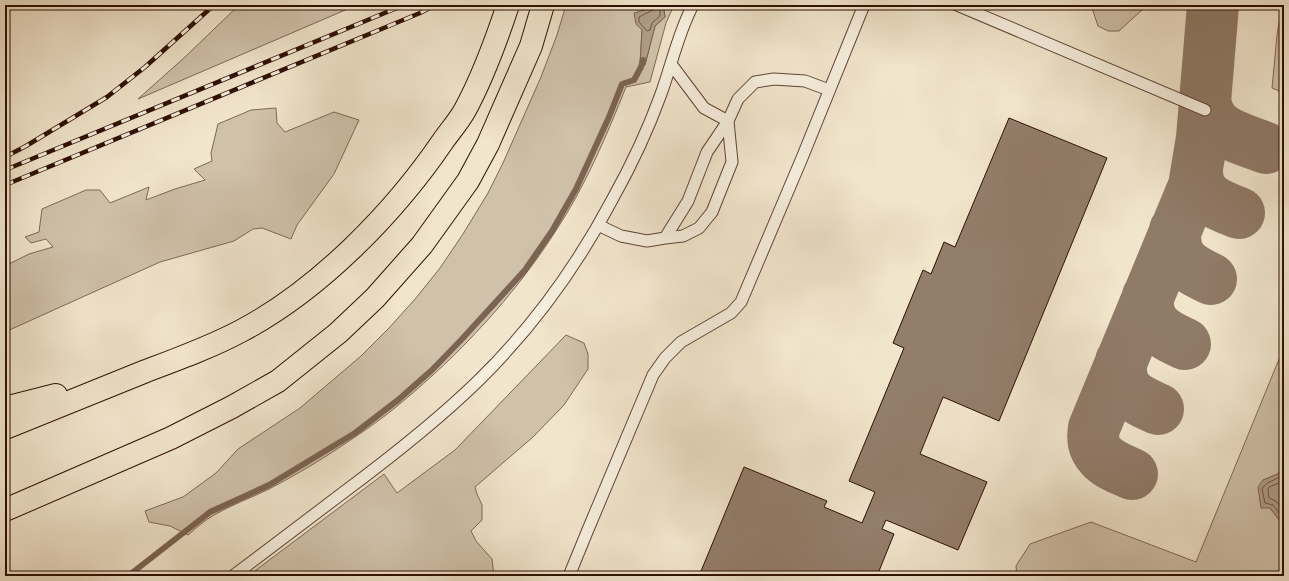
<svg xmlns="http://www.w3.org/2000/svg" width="1289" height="581" font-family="'IM FELL Double Pica',serif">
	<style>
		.green { fill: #d0c1aa; stroke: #7f6856 }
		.water { fill: #af9c88; stroke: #7b6453 }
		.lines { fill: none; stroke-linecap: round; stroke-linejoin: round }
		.shore { stroke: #6e5646; stroke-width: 1 }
		.stream { stroke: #7b6453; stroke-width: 6 }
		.taxiway { stroke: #907a68; stroke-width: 52 }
		.building { fill: #937e6c; stroke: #2e0f03 }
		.lane-casing { stroke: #5f4435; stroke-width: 13 }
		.highway-casing { stroke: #2e0f03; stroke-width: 24 }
		.lane { stroke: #f6eede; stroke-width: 11 }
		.highway { stroke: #f1e5cc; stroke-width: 22 }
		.rail-casing { stroke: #2e0f03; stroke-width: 4.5 }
		.rail { stroke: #f6eede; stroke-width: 3; stroke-dasharray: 9; stroke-linecap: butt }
	</style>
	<rect width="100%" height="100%" fill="#f1e5cc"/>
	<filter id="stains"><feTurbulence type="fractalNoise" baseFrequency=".005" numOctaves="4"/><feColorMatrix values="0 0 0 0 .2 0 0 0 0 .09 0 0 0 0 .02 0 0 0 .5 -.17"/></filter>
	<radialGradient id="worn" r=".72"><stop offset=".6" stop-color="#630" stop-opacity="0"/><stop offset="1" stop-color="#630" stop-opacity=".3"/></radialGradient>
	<path class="green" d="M239,5H357L138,99L185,57Z
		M566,5H653L648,9L636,24L642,30L640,64L645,65L655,26L665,17L663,5H674L666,23L650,82L626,87C606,137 585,187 555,232C514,296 460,354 402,402C380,421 355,437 331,453C311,466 290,478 269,489C251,498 231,505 214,515C205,520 196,528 188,535L170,526L149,522L145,511L183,497L216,473L238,449L300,408L361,356L389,328L416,298L440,268L463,234L488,193L503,163L541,77L557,35Z
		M1093,5H1144L1143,9L1119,31H1108L1098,26L1093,11Z
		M1282,5H1284V93L1272,88L1277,35Z
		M276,108L277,123L285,132L334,112L359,120L334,174L297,225L291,239L262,228L253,229L234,241L160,262L5,332V266L29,254L53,247L46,239L31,243L25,237L39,232L42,209L86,190H100L110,203L149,187L146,200L175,189L205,180L194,169L212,161L211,153L218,124L251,110Z
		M566,335L584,343L588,354V369L564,405L533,437L475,487L477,494L482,505V520L471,531L476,541L492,559L494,576H248L384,474L397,493L455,450Z
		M1284,347V462L1278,474L1263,480L1270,508L1283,525L1280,535L1284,538V576H1017L1016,566L1030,544L1091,522L1196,562Z"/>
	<path class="water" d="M653,5H663L665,17L655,26L645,65L641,67L640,64L642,30L636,24L634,13L648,9Z
		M1284,462V538L1280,535L1283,525L1270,508H1261L1258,487L1263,480L1278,474Z"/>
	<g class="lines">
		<path class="shore" d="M655,5L653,10L639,17V22L647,31L650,30L652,23L660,16V5
			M1284,471C1278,483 1268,478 1262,489L1265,503L1273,505L1284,519
			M1284,481L1269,487L1268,490L1269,498L1276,501L1284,511"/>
		<path class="stream" d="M128,576L210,512L269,485L355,433L398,400L432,370L462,339L525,270L552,231L576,189L609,117L622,84L634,80L641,67L643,60"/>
		<path class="taxiway" d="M1205,99C1208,133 1239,137 1266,148
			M1197,172C1197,198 1218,205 1239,213
			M1175,230C1174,260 1186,267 1211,279
			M1148,296C1146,325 1161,333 1185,344
			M1121,361C1119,391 1133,398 1158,409
			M1132,474C1110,465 1089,456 1094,428L1194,186L1202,138L1213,5"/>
	</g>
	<path class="building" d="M1009,118L1107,158L999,421L943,397L920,454L987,482L958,550L886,520L882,529L894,534L877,576H699L744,467L827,501L824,507L862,523L875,492L849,481L904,348L893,343L923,270L931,274L944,242L955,247Z"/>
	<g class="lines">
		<defs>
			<path id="lane" d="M957,5L1205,110
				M671,64L704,108L728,121L738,99L755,82L774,79L805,81L829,90
				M728,121L732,162L712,212L699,228L683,236L665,238L688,201L707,152Z
				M598,225L621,236L647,241L665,238
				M233,576C270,548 307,520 344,492C391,457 436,422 478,381C531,329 577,266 612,200C631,166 648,130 661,94C672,64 678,33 693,5
				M569,576L587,532L653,375L665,358L681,342L731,313L741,302L802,158L864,5"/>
			<path id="highway" d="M5,408L56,395
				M5,428C52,409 99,390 146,371C178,359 211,347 241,331C319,290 394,213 443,141C450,131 459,121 465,110C483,77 496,41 508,5
				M5,510L171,438L232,407L278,381L338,333L375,298L422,245L468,181L488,144L531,46L543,5"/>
		</defs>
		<use href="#lane" class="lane-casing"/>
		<use href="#highway" class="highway-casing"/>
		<use href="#lane" class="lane"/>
		<use href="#highway" class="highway"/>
		<defs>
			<path id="rail" d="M5,157L26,146L107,97L145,67L214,5
				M5,170L404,5
				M5,185L420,13L435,5"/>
		</defs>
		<use href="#rail" class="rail-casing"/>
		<use href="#rail" class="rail"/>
	</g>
	<rect width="1289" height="581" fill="none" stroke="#f1e5cc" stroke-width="20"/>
	<rect x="6" y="6" width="1277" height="569" fill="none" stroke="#2e0f03" stroke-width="2"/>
	<rect x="10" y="10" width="1269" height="561" fill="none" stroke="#2e0f03"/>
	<rect width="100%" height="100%" filter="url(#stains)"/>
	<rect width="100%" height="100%" fill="url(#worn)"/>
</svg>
